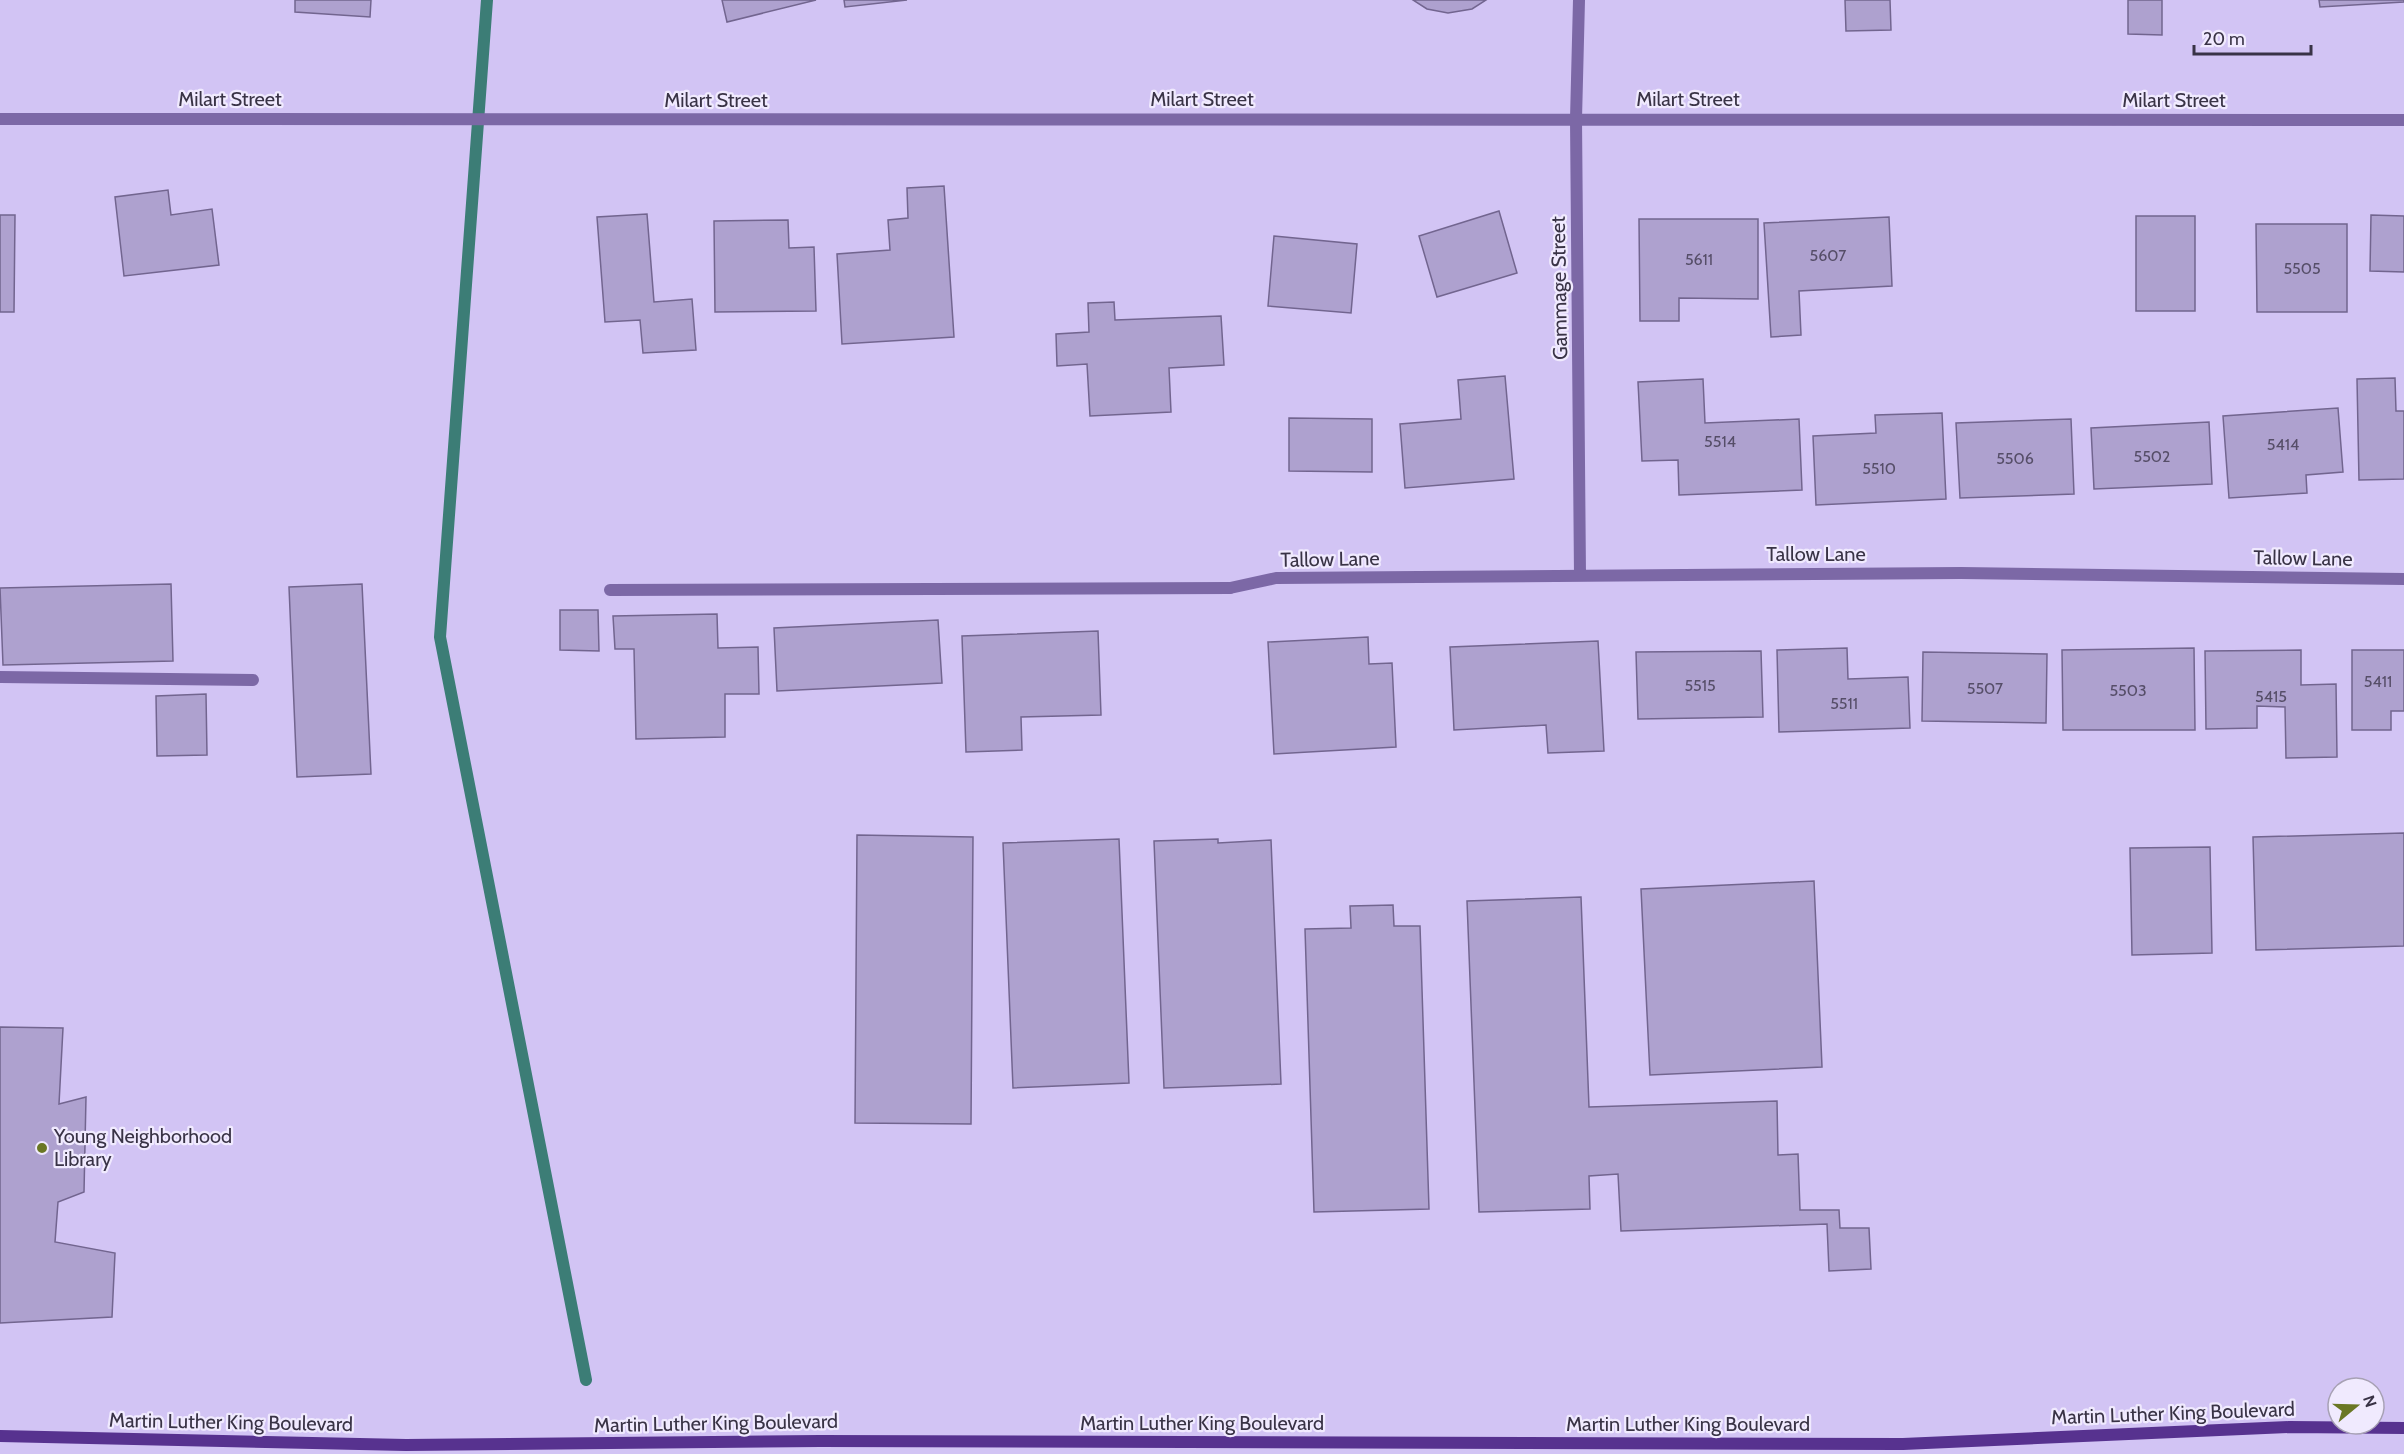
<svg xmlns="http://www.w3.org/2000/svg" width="2404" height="1454" font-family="Cabin,sans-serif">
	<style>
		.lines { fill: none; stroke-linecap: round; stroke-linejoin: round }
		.stream { stroke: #3c7d76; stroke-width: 12 }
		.building { fill: #aea1cf; stroke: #72658f; stroke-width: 1.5 }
		.service { stroke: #7c68a6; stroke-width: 12 }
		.minor { stroke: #7c68a6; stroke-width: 12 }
		.secondary { stroke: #57328f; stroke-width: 12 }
		.poi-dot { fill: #6a7724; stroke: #f0eafe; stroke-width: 2 }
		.labels { text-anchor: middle; stroke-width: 4.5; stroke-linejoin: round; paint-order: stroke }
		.number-label { font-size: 16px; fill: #564e68 }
		.street-label { font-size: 20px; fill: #393346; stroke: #f0eafe }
		.poi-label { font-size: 20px; fill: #393346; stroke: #f0eafe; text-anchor: start }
	</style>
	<rect width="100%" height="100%" fill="#d2c4f4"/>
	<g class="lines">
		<path class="stream" d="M487,0L440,637L586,1380"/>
	</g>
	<path class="building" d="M295,0H371L370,17L295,12Z
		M722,0H816L727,22Z
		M844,0H907L845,7Z
		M1413,0H1486L1472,9L1448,13L1427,9Z
		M1845,0H1890L1891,30L1846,31Z
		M2128,0H2162V35L2128,34Z
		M2319,0H2404V2L2320,7Z
		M944,186L954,337L842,344L837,254L890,250L888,220L908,218L907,188Z
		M168,190L171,215L212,209L219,265L124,276L115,197Z
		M1499,211L1517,273L1437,297L1419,236Z
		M647,214L654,302L692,299L696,350L643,353L640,320L605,322L597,217Z
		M0,215H15L14,312H0Z
		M2371,215L2404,216V272L2370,271Z
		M2136,216H2195V311H2136Z
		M1889,217L1892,286L1799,291L1801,335L1771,337L1764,223Z
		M1639,219H1758V299L1679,298V321H1640Z
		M788,220L789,248L814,247L816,311L715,312L714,221Z
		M2256,224H2347V312H2257Z
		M1274,236L1357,244L1351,313L1268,306Z
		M1114,302L1115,320L1221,316L1224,365L1169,368L1171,412L1090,416L1087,364L1057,366L1056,334L1089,332L1088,303Z
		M1505,376L1514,479L1405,488L1400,424L1461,419L1458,380Z
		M2395,378L2396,411H2404V479L2359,480L2357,379Z
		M1703,379L1705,423L1799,419L1802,490L1679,495L1678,460L1642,461L1638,382Z
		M2338,408L2343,472L2306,475L2307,493L2229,498L2223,416Z
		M1942,413L1946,499L1816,505L1813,436L1876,433L1875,415Z
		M1289,418L1372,419V472L1289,471Z
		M2071,419L2074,494L1960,498L1956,423Z
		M2209,422L2212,484L2094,489L2091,428Z
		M171,584L173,661L3,665L0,588Z
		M362,584L371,774L297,777L289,587Z
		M560,610H598L599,651L560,650Z
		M717,614L718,648L758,647L759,694H725V737L636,739L634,649H615L613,616Z
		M938,620L942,683L777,691L774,628Z
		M1098,631L1101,715L1021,717L1022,750L966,752L962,636Z
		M1368,637L1369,664L1392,663L1396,747L1274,754L1268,642Z
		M1598,641L1604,751L1548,753L1546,725L1454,730L1450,647Z
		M1847,648L1848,679L1908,677L1910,728L1779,732L1777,650Z
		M2194,648L2195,730H2063L2062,650Z
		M2301,650V685L2336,684L2337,757L2286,758L2285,707L2257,706V728L2206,729L2205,651Z
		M2352,650H2404V711H2391V730H2352Z
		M1761,651L1763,717L1638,719L1636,652Z
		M1923,652L2047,654L2046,723L1922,721Z
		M206,694L207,755L157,756L156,696Z
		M2404,833V946L2256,950L2253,837Z
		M857,835L973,837L971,1124L855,1123Z
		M1119,839L1129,1083L1013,1088L1003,843Z
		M1218,839V843L1271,840L1281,1084L1164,1088L1154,841Z
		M2210,847L2212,953L2132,955L2130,848Z
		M1814,881L1822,1067L1650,1075L1641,889Z
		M1581,897L1589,1107L1777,1101L1778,1155L1798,1154L1800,1210H1839L1840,1228H1869L1871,1269L1829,1271L1827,1224L1621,1231L1618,1174L1589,1176L1590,1209L1479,1212L1467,901Z
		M1393,905L1394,926H1420L1429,1209L1314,1212L1305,929L1351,928L1350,906Z
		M0,1027L63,1028L59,1104L86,1097L84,1192L58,1202L55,1242L115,1253L112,1317L0,1323Z"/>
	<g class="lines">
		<path class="service" d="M610,590L1230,588
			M0,677L253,680"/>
		<path class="minor" d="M1579,0L1576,119L1580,576
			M0,119L2404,120
			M1230,588L1276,578L1961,573L2404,579"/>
		<path class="secondary" d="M0,1436L406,1445L820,1441L1903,1444L2289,1427L2404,1428"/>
	</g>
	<circle class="poi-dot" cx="42" cy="1148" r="6"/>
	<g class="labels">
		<g class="number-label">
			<text x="1828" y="261">5607</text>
			<text x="1699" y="265">5611</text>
			<text x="2302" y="274">5505</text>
			<text x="1720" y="447">5514</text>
			<text x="2283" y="450">5414</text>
			<text x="2152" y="462">5502</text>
			<text x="2015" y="464">5506</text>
			<text x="1879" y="474">5510</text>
			<text x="2378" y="687">5411</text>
			<text x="1700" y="691">5515</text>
			<text x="1985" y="694">5507</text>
			<text x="2128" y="696">5503</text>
			<text x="2271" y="702">5415</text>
			<text x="1844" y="709">5511</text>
		</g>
		<g class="street-label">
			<text x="230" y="106">Milart Street</text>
			<text x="1202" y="106">Milart Street</text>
			<text x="1688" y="106">Milart Street</text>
			<text x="716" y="107">Milart Street</text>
			<text x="2174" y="107">Milart Street</text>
			<text transform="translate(1559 288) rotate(-91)" y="7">Gammage Street</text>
			<text x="1816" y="561">Tallow Lane</text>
			<text transform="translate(2303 558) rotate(1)" y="7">Tallow Lane</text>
			<text transform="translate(1330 559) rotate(-1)" y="7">Tallow Lane</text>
			<text transform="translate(2173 1413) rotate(-2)" y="7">Martin Luther King Boulevard</text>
			<text transform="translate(231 1422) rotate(1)" y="7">Martin Luther King Boulevard</text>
			<text transform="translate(716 1423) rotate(-1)" y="7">Martin Luther King Boulevard</text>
			<text x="1202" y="1430">Martin Luther King Boulevard</text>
			<text x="1688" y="1431">Martin Luther King Boulevard</text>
		</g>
		<g class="poi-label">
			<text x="54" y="1143">Young Neighborhood<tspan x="54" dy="23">Library</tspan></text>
		</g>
	</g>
	<g transform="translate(2356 1406) rotate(71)"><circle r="28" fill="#f0eafe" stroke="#a7a1b4" stroke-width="1.5"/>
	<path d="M0-4.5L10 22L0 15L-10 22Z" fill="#6a7724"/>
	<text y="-9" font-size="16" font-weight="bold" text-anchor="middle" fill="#393346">N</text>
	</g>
	<path d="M2194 45v9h117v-9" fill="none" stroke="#393346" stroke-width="3"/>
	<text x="2203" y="45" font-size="18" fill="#393346" stroke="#f0eafe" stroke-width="4.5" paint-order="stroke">20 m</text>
</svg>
